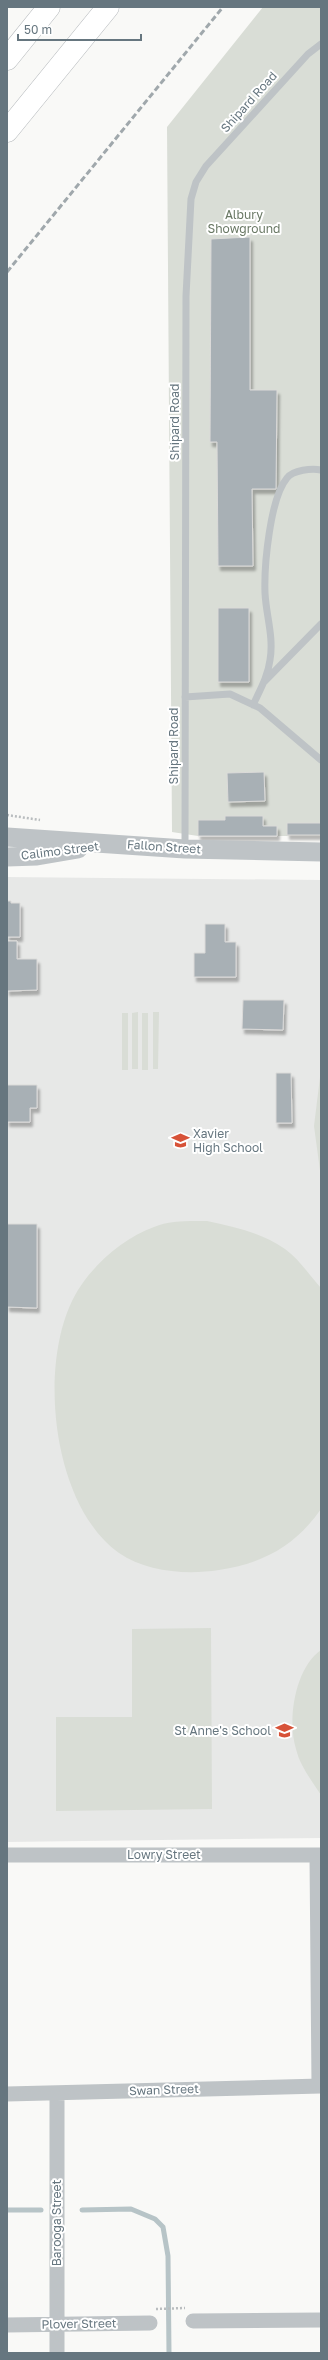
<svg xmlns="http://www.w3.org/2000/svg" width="328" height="2360" font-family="'Golos Text',sans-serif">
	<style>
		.built { fill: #e7e8e7 }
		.green { fill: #d9ddd6 }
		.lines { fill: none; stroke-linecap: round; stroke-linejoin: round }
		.stream { stroke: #b7c4c7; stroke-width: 5 }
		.building { fill: #a8b0b5; stroke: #dbdad9; filter: url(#shadow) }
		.motorway-casing { stroke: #b4b8bb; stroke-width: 23 }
		.path { stroke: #b9bdbf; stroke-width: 2.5; stroke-dasharray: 2 2; stroke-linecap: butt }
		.service { stroke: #bec3c6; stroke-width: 7 }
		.minor { stroke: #bec3c6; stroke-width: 15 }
		.tertiary { stroke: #bec3c6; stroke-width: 19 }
		.motorway { stroke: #fff; stroke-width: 22 }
		.rail { stroke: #a0a8ac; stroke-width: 3; stroke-dasharray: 6 3; stroke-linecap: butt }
		.labels { text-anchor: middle; stroke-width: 4; stroke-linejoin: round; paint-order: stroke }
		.street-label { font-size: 12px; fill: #66767f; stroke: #fff }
		.park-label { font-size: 12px; fill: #697864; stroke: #fff }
		.poi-label { font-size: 12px; fill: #66767f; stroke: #fff; text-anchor: start }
	</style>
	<defs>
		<filter id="shadow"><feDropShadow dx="2.5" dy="4.5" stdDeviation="1" flood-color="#0004"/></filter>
	</defs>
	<rect width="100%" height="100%" fill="#f9f9f7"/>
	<path class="built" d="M7,877L321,880V1838L7,1842Z"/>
	<path class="green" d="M263,7H321V836H198L172,832L167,127Z
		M138,1012V1069H132V1013Z
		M153,1012H159L158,1069H153Z
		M122,1013H128V1070H122Z
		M142,1013H148V1070H142Z
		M321,1069V1178L314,1126Z
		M207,1221C235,1227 262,1233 285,1249C299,1259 310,1276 321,1288V1509C295,1546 264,1563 219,1570C187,1575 146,1572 119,1553C51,1505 36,1358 78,1290C95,1263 124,1238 154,1227C170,1220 190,1221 207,1221Z
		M211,1628L212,1809L56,1811V1717H132V1629Z
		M321,1650V1795C312,1781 300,1766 296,1749C287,1720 295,1668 321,1650Z"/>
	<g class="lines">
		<path class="stream" d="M7,2210H41
			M82,2210L131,2209L155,2219L163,2227L168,2256L169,2353"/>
	</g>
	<path class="building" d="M250,237V390H277L276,489H252L253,566H218L217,442H210L211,239Z
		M218,608H249V682H218Z
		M264,772L265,801L228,802L227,773Z
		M225,816H263V826H277V836H198V820H225Z
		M287,823H321V835H287Z
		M7,901H11V903H20V937H7Z
		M205,924H225V942H236V977H194V953H205Z
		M7,941H17V959H37V990L7,991Z
		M243,1000H284L283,1030L242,1029Z
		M276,1073H291L292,1123H276Z
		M7,1085H37V1108H30V1122H7Z
		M7,1224H37V1308L7,1307Z"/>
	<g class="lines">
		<defs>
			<path id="motorway" d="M7,59L49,7
				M7,131L108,7"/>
		</defs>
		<use href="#motorway" class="motorway-casing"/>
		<path class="path" d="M7,815L40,820
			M156,2309L185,2308"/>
		<path class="service" d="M264,682L321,624
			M185,697L230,694L260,708L321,760
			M253,705C260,690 268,676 270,660C274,637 266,615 265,593C264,566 270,498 287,478C293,470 312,468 321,470
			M185,848L186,296L191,199L196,182L206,166L308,54L321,44"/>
		<path class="minor" d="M7,1855H321
			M317,1855L319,2086
			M7,2094L321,2086
			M57,2094V2353
			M193,2321L321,2320
			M7,2325L150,2323"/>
		<path class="tertiary" d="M7,837L185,849L321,852
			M7,857L37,856L78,849"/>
		<use href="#motorway" class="motorway"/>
		<path class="rail" d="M7,272L223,7"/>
	</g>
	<defs>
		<symbol id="school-bare" viewBox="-9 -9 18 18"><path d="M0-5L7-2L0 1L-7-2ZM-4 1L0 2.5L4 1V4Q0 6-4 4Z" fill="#d75238" stroke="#fff" stroke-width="2.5" paint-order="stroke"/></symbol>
	</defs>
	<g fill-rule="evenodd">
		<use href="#school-bare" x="168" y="1128" width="25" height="25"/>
		<use href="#school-bare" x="272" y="1718" width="25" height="25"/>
	</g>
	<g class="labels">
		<g class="street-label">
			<text transform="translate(249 102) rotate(-48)" y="4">Shipard Road</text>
			<text transform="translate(175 422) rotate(-90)" y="4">Shipard Road</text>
			<text transform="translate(174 746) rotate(-90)" y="4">Shipard Road</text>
			<text transform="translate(164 847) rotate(4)" y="4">Fallon Street</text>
			<text transform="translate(60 851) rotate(-7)" y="4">Calimo Street</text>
			<text x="164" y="1859">Lowry Street</text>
			<text transform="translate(164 2090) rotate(-2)" y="4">Swan Street</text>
			<text transform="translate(57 2223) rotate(-90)" y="4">Barooga Street</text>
			<text transform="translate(79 2324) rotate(-1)" y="4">Plover Street</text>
		</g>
		<g class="park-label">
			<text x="244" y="219">Albury<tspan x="244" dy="14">Showground</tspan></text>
		</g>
		<g class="poi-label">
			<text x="193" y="1138">Xavier<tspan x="193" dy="14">High School</tspan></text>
			<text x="271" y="1735" text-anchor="end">St Anne's School</text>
		</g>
	</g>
	<rect width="328" height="2360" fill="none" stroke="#66767f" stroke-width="16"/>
	<path d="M18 34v6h123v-6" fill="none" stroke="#66767f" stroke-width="2"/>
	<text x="24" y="34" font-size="12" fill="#66767f" stroke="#ffffff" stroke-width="3" paint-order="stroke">50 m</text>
</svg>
